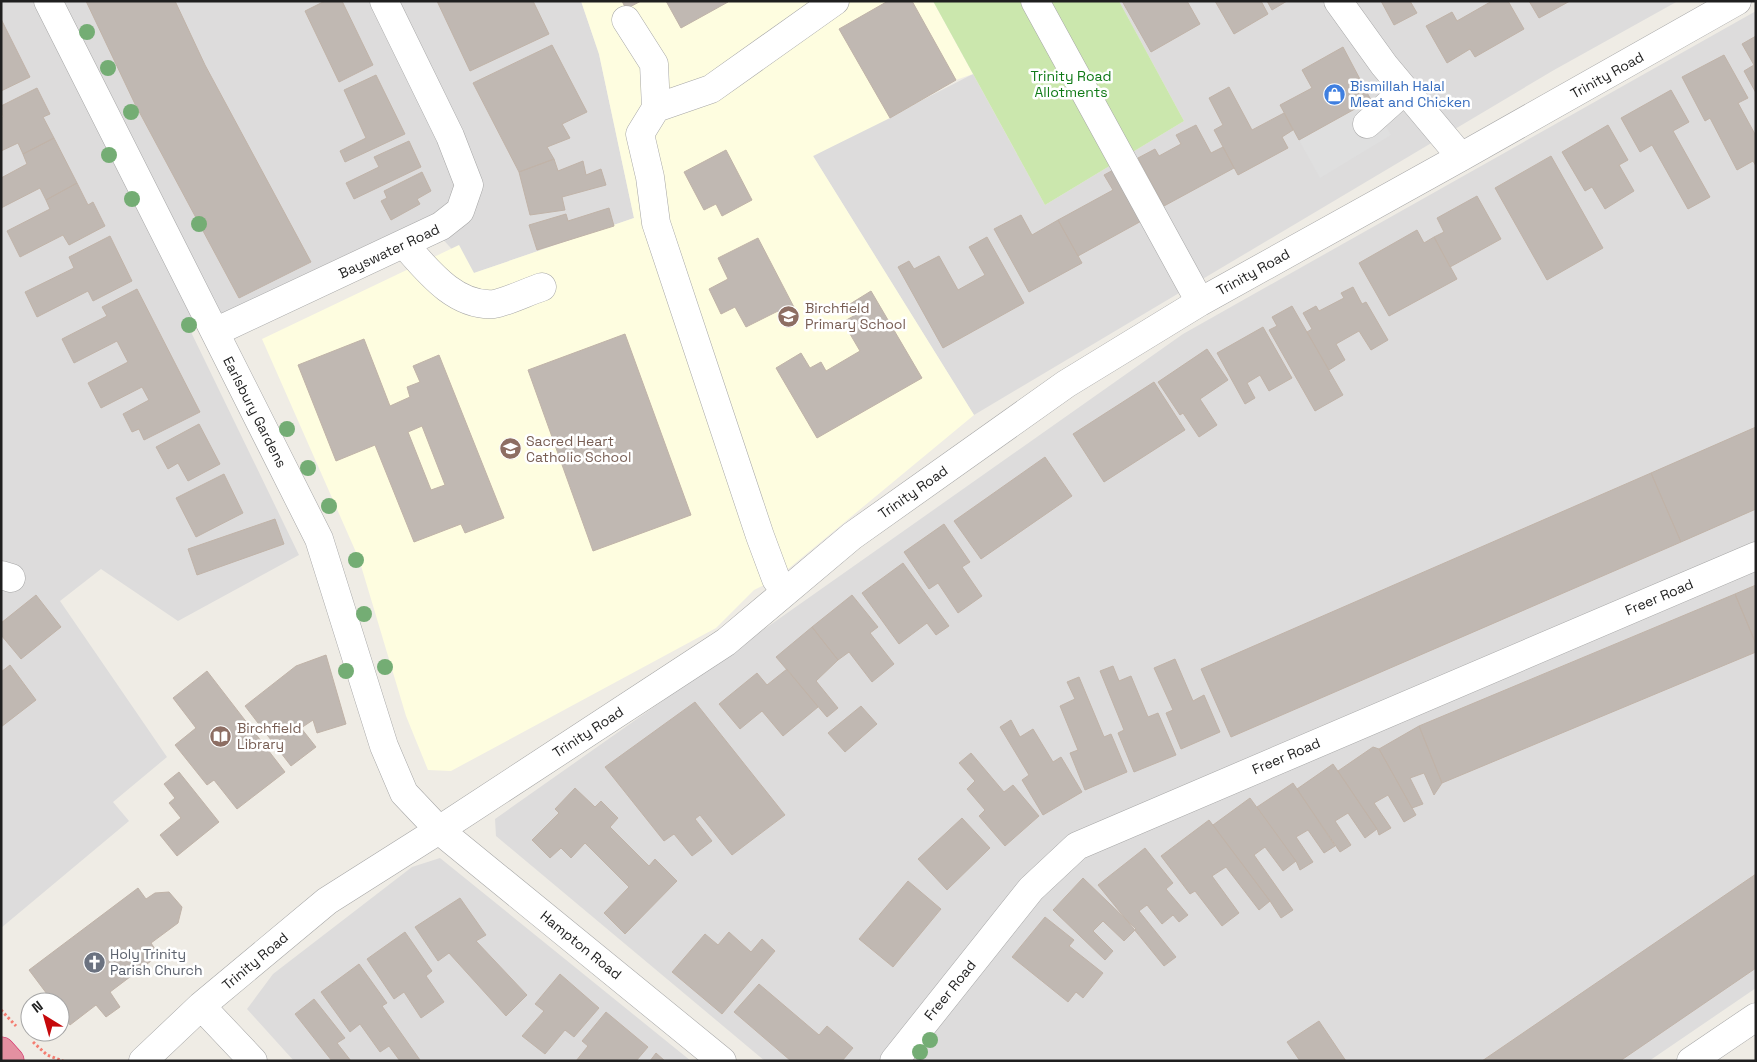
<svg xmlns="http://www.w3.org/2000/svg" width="1757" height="1062" font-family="'Space Grotesk',sans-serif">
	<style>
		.residential { fill: #dddcdc }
		.education { fill: #fefde0 }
		.grass { fill: #cbe7ad }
		.parking { fill: #dfdfdf }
		.building { fill: #c0b8b2; stroke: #c0b3a8; fill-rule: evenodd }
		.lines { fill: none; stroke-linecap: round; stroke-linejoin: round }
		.minor-casing { stroke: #a6a6a6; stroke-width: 29 }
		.highway-casing { stroke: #d42c68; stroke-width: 29 }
		.path { stroke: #f47d71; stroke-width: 3; stroke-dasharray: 2.5 2.5; stroke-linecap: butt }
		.minor { stroke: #fff; stroke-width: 28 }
		.highway { stroke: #e390a1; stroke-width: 28 }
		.tree { fill: #74ad74 }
		.labels { text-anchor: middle; stroke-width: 5; stroke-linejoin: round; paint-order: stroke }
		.street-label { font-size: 14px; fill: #1f1f1f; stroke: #fff }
		.park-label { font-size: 14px; fill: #107a17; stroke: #fff }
		.shop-label { font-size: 14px; fill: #366cbe; stroke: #fff; text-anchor: start }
		.education-label { font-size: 14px; fill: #785e54; stroke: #fff; text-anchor: start }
		.worship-label { font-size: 14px; fill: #5b616d; stroke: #fff; text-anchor: start }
	</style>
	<rect width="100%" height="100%" fill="#efece5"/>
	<path class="residential" d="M1,1H581L599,54L634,218L474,273L424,219L190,330L299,555L178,621L101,569L60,601L167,757L113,802L129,821L1,928Z
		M1119,1H1678L1554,70L974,415L813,156L973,74L1045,205L1184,121Z
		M1756,11V988L1649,1061H765L496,836L495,819L1183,334Z
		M440,858L691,1061H294L247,1009L273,974L412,867Z"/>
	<path class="education" d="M581,1H933L973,74L956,80L890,118L813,156L974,415L776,579L754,590L716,628L451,771L428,770L406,716L359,559L262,339L459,245L474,273L634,218L599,54Z"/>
	<path class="grass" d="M933,1H1119L1184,121L1045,205Z"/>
	<path class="parking" d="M1371,100L1391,135L1320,178L1299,140Z"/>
	<path class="building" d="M86,1H175L205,65L311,262L239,298L135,104Z
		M325,1H342L373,65L339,82L305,11Z
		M437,1H533L549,34L470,71Z
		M622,1H641L626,9Z
		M666,1H727L728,2L681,28Z
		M888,1H912L956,80L890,118L839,29Z
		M1122,1H1187L1200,24L1151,52Z
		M1215,1H1261L1268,14L1234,34Z
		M1267,1H1287L1272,10Z
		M1381,1H1410L1417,13L1394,25Z
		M1492,1H1508L1524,29L1475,57L1470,49L1447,63L1426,26L1452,12L1457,21Z
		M1529,1H1570L1539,18Z
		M1,19L30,77L1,91Z
		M1756,36V93L1744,71L1754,65L1742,44Z
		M552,45L587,112L562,124L570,138L547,147L554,159L519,172L473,83Z
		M1343,47L1371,100L1299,140L1280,105L1312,88L1302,70Z
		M1724,55L1748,98L1738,103L1756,136V166L1753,161L1737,170L1710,118L1705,121L1682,77Z
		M376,75L405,134L345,162L340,151L366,138L344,90Z
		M1229,87L1252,130L1284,113L1293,130L1282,137L1288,148L1238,175L1214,130L1223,125L1209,98Z
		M37,88L50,114L43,117L54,138L23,154L18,143L1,151V118L3,117L1,106Z
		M1671,90L1689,122L1673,131L1710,197L1688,209L1652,145L1640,152L1621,118Z
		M1196,125L1211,153L1223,147L1234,168L1164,206L1138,158L1155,149L1159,156L1181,144L1176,135Z
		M1608,125L1628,160L1619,165L1634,191L1605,209L1592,187L1585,191L1562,152Z
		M54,138L77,183L46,200L40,188L1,208V178L27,164L23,154Z
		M409,141L421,167L354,199L346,183L379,167L374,157Z
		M726,150L752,200L722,216L716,204L704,210L684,172Z
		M1551,156L1603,248L1547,280L1495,188Z
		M554,159L558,171L583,161L586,175L601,169L606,185L562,197L565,210L530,215L519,172Z
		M1117,168L1145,219L1078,256L1058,220L1113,190L1104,175Z
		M422,172L431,191L417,199L420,204L391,220L381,201L387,198L384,191Z
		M77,183L88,205L93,202L105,226L69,245L63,235L20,257L7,231L50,209L46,200Z
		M1477,196L1501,239L1450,267L1434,237L1444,232L1437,218Z
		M609,208L614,226L537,250L529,225L566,214L568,221Z
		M1021,215L1032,235L1058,220L1082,263L1029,292L994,229Z
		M1417,230L1424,243L1434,237L1457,279L1389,316L1359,263Z
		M110,236L132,281L93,301L88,291L37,317L25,292L74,268L69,257Z
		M987,237L1024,303L943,348L898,267L909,261L914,269L939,256L958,290L985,275L969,247Z
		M758,238L797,313L783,321L778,311L746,327L735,307L721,314L709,289L728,279L718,258Z
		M1353,287L1362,304L1366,302L1388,340L1371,350L1359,331L1336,344L1345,360L1329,370L1307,332L1312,329L1303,313L1316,306L1319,311L1344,298L1341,293Z
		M137,289L200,412L144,440L139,429L132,432L123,414L149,400L142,387L101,408L88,383L128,362L117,341L74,363L62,339L107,316L102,307Z
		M871,291L922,378L817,438L776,368L801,353L810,368L821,362L826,371L860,351L843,322L857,314L850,304Z
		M1292,306L1343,395L1315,411L1269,330L1277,326L1272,317Z
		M1263,327L1292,378L1269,391L1260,375L1247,383L1255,398L1245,404L1217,353Z
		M625,334L691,515L593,551L528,370Z
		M364,339L390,406L410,397L407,387L420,382L413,366L439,355L504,518L465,533L461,524L414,542L375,445L336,461L298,365ZM422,426L445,485L431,490L408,432Z
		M1207,349L1228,380L1200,399L1217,425L1199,437L1183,413L1180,415L1158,382Z
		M1154,382L1185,430L1104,482L1073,434Z
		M199,424L220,464L188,481L178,463L168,469L156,447Z
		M1756,427V509L1681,542L1651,473Z
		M1045,457L1072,496L981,559L954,521Z
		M1651,473L1681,542L1231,737L1201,669Z
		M224,474L243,513L196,537L176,498Z
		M275,519L284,544L197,575L188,549Z
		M944,524L970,562L962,567L982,596L958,613L938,583L929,589L904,552Z
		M903,563L949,626L936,635L927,623L899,644L862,593Z
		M1756,585V644L1735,594Z
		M1735,594L1756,644V652L1442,783L1419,726Z
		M36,595L61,627L21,659L1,635V623Z
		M852,595L878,627L870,633L894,664L872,682L849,652L838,660L812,627Z
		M812,627L838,660L816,681L838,708L827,717L776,657Z
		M326,655L346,724L317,733L313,720L301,728L316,747L291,766L245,706L296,666Z
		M1175,659L1193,701L1204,695L1220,732L1181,749L1166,713L1173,710L1154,668Z
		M10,665L36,700L1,727V672Z
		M1113,666L1119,681L1131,676L1148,717L1158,713L1176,755L1134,772L1118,733L1124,730L1100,671Z
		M787,669L818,707L783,736L762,711L740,729L719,704L757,673L767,685Z
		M207,671L285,772L237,809L214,780L207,785L175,745L196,728L173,698Z
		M1079,677L1104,737L1111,734L1127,772L1085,790L1070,753L1078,750L1060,706L1075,699L1067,682Z
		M695,702L785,815L732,855L700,815L695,819L712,841L692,856L674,834L664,841L605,767Z
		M861,706L877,724L845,752L828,733Z
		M1011,720L1020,737L1033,729L1053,762L1061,757L1082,792L1043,815L1022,780L1029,775L1000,727Z
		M1419,726L1442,783L1434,795L1424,773L1410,778L1423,804L1412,808L1379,749Z
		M1373,747L1379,749L1416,815L1404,822L1388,795L1374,803L1391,828L1379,835L1377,829L1338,771Z
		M971,753L1004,792L1013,785L1039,816L1005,846L979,816L985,810L967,789L975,781L959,763Z
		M1333,764L1377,829L1365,838L1348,813L1335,821L1351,845L1340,852L1297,789Z
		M179,772L219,822L177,856L160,835L181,818L169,803L175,798L164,784Z
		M1293,783L1335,846L1324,853L1308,830L1296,837L1313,862L1300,870L1296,861L1257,807Z
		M575,788L595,807L601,801L618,818L610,827L649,866L655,859L677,881L625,934L604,913L629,887L585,843L571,858L561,848L550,858L532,840L559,813L555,809Z
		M1250,798L1296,861L1283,871L1265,847L1254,855L1293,910L1281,918L1270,901L1213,825Z
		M962,818L990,848L947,890L918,859Z
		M1209,820L1270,901L1259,910L1226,867L1212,876L1239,913L1222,926L1195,891L1190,894L1161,856Z
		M1145,848L1173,883L1166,889L1188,915L1179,922L1173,915L1162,924L1147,905L1139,911L1176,957L1164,966L1098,885Z
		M1756,874V968L1620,1061H1482Z
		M1083,878L1136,929L1124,941L1103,921L1093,931L1113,951L1105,960L1053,910Z
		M908,881L941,909L893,967L859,939Z
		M138,888L146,899L155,893L169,892L182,907L178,923L151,943L159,955L110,992L120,1007L106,1017L96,1005L70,1025L60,1011V1002H53L29,970Z
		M460,898L486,935L476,941L527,995L506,1016L449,953L438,961L415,927Z
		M1045,917L1074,940L1069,946L1103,973L1083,998L1076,992L1068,1002L1012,957Z
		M405,932L432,971L426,976L444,1002L421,1018L404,992L394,999L367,959Z
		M729,932L751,952L762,939L775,951L722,1014L672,972L705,934L718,945Z
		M359,964L387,1003L382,1006L420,1060L419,1061H400L389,1046L380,1052L360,1024L350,1032L321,992Z
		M560,974L599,1008L574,1037L565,1030L545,1054L522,1036L544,1011L535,1004Z
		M759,984L819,1035L827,1026L853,1048L842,1061H791L734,1012Z
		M314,999L345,1038L337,1043L351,1061H332L295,1014Z
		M606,1012L648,1047L636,1061H576L588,1046L582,1041Z
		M1319,1021L1346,1061H1300L1287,1042Z
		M656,1053L665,1061H650Z"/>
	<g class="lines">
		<defs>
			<path id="minor" d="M48,1L319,539L384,746L404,793L439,830L722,1061
				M1035,1L1200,302
				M1338,1L1384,65L1461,157
				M626,20L654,64L656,108L640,134L650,177L656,223L760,536L776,579L785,592
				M656,108L711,89L835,1
				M1367,124L1405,90
				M404,244C427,270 455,307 494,304C507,302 529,291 542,287
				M215,332L441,226L460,211L469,185L450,136L384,1
				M1,575L11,578
				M201,1006L253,1061
				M143,1061L201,1006L327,901L439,830L726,642L852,536L1066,384L1200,302L1461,157L1737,1
				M894,1061L1031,889L1077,846L1756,556
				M1691,1061L1756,1017"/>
			<path id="highway" d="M1,1051L10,1061"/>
		</defs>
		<use href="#minor" class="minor-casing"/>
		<use href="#highway" class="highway-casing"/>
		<path class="path" d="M1,1010L16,1026
			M33,1042L47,1055L63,1061"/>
		<use href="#minor" class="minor"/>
		<use href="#highway" class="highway"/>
	</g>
	<g class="tree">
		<circle cx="87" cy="32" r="8"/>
		<circle cx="108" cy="68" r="8"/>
		<circle cx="131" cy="112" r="8"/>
		<circle cx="109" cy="155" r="8"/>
		<circle cx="132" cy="199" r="8"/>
		<circle cx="199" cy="224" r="8"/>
		<circle cx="189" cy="325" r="8"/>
		<circle cx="287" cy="429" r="8"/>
		<circle cx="308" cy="468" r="8"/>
		<circle cx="329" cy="506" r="8"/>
		<circle cx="356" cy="560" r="8"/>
		<circle cx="364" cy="614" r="8"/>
		<circle cx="385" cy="667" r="8"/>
		<circle cx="346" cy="671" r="8"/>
		<circle cx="930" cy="1040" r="8"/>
		<circle cx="920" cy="1052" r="8"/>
	</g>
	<defs>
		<symbol id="shop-disc" viewBox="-11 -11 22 22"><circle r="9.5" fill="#3f7fe0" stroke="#fff"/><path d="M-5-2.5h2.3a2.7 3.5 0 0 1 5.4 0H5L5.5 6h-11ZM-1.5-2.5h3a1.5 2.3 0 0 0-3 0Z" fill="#fff"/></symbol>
		<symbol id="school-disc" viewBox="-11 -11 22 22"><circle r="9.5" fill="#8d6e63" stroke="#fff"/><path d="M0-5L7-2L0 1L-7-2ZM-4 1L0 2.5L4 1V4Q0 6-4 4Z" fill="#fff"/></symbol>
		<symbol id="library-disc" viewBox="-11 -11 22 22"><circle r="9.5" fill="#8d6e63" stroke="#fff"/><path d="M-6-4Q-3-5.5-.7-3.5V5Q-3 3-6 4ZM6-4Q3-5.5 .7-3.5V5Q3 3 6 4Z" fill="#fff"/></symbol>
		<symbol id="church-disc" viewBox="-11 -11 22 22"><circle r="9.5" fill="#6b7280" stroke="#fff"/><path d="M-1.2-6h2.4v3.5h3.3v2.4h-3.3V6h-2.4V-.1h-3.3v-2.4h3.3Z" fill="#fff"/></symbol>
	</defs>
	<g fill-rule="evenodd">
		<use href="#shop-disc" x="1322" y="82" width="25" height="25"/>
		<use href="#school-disc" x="776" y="304" width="25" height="25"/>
		<use href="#school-disc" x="498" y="436" width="25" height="25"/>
		<use href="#library-disc" x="208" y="724" width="25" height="25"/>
		<use href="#church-disc" x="82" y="950" width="25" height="25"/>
	</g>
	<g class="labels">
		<g class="street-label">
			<text transform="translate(1607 75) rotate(-29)" y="5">Trinity Road</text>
			<text transform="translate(389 251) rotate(-25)" y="5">Bayswater Road</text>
			<text transform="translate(1253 272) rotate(-29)" y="5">Trinity Road</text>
			<text transform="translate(255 412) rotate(63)" y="5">Earlsbury Gardens</text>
			<text transform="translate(913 492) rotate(-35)" y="5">Trinity Road</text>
			<text transform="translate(1659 597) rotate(-23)" y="5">Freer Road</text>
			<text transform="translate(588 732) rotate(-33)" y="5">Trinity Road</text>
			<text transform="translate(1286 756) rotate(-23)" y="5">Freer Road</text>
			<text transform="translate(581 945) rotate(39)" y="5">Hampton Road</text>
			<text transform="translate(255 961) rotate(-40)" y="5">Trinity Road</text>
			<text transform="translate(950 990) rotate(-51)" y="5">Freer Road</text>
		</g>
		<g class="park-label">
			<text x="1071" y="81">Trinity Road<tspan x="1071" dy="16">Allotments</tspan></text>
		</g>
		<g class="shop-label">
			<text x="1350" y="91">Bismillah Halal<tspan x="1350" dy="16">Meat and Chicken</tspan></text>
		</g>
		<g class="education-label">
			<text x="805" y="313">Birchfield<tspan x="805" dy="16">Primary School</tspan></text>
			<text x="526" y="446">Sacred Heart<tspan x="526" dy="16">Catholic School</tspan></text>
			<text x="237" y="733">Birchfield<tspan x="237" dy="16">Library</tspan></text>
		</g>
		<g class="worship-label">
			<text x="110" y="959">Holy Trinity<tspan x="110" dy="16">Parish Church</tspan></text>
		</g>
	</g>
	<rect width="1757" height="1062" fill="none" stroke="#1f1f1f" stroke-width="5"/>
	<g transform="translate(45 1017) rotate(323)"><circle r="24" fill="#ffffff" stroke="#a5a5a5"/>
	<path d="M0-4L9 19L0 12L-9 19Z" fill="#c6080b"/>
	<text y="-8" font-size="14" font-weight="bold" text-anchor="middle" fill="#1f1f1f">N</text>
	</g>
</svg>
